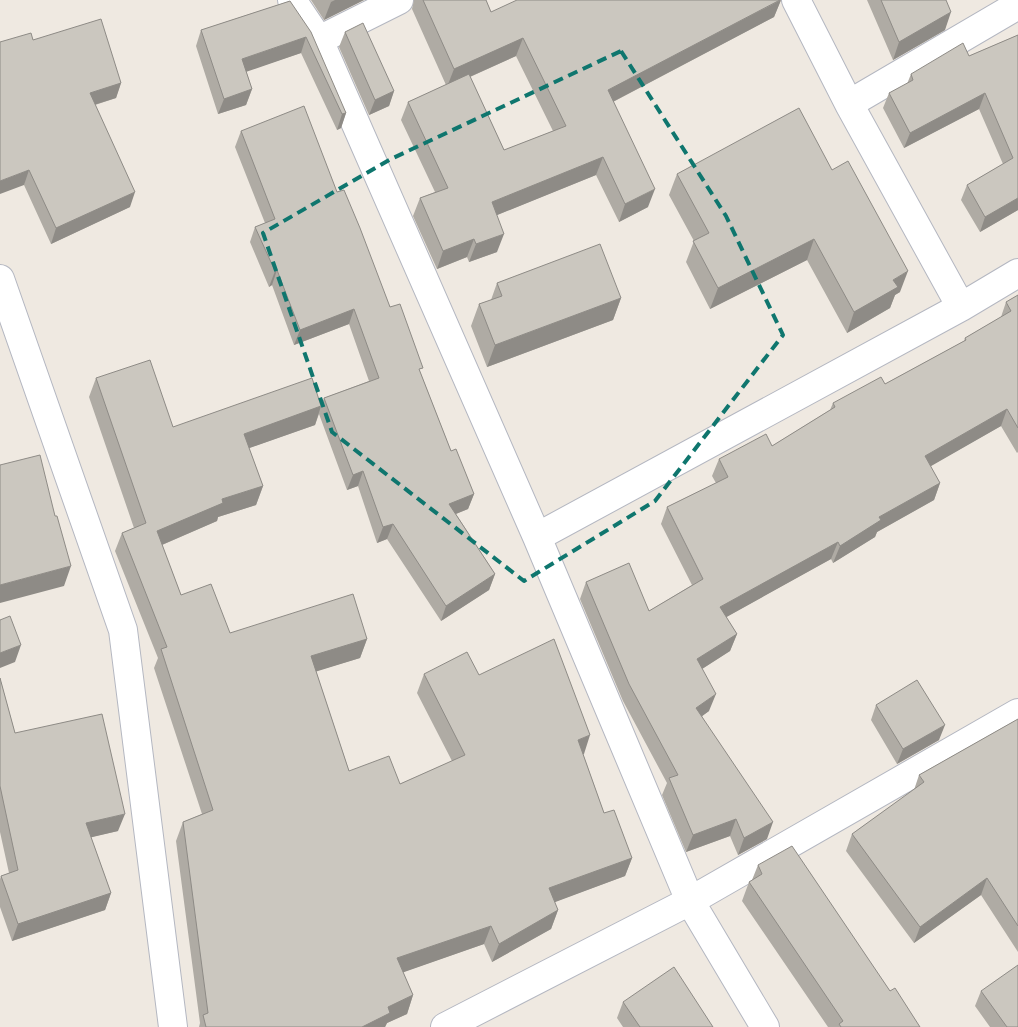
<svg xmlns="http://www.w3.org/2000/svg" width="1018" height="1027" font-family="'Open Sans',sans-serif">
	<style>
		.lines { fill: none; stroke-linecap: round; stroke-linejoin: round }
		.minor-casing { stroke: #b4b7c1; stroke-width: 30 }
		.minor { stroke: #fff; stroke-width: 28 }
		.wall { fill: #afaba4; fill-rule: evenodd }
		.shaded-wall { fill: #8e8b86 }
		.building { fill: #cbc7bf; stroke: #8e8b86 }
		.marked { fill: none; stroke: #0f766e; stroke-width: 4; stroke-dasharray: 10 6; stroke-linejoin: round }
	</style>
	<rect width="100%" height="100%" fill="#efe9e1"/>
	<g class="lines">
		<defs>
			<path id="minor" d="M292,0L319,40L537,537L690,901L765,1027
				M796,0L849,104L961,307
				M319,40L399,0
				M849,104L1018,5
				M0,279L123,630L173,1027
				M537,537L961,307L1018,273
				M445,1027L690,901L1018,713"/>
		</defs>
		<use href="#minor" class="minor-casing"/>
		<use href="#minor" class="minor"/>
	</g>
	<path class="wall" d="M311,0H364L324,20Z
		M414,0H486L491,12L781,0L774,17L613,102L648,207L619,222L596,175L497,215V252L469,262L467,257L437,269L413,216L420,198L435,192L401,120L408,102L446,85L412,9ZM516,56L553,131L504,150L470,77Z
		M867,0H946L945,30L893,60Z
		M290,1L346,113L341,128L337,130L301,53L246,71L252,89L246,105L218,114L196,46L201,30Z
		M345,32L394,91L389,106L369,115L339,47Z
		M1018,35V210L980,232L961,200L967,185L1003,164L979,109L904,148L883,108L889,93L907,84L911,74L969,56Z
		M33,40L121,83L116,98L95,105L130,207L51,244L24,185Z
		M241,131L337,192L421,374L451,451L474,494L468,509L456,514L495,574L489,590L441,621L387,539L377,543L358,486L347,490L319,414L315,425L249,448L263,486L256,505L218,517L217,521L162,545L181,595L230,633L367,639L360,658L316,671L349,771L400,784L452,761L417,693L424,674L479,675L584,754H583L604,813L632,858L625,876L554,902L558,910L551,929L492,962L484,944L403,972L413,995L407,1014L387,1023L385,1027H199L200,1023L176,841L183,822L202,814L154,668L158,658L115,551L122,533L134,528L89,397L96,378L173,427L321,406L324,398L369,381L349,324L294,345L272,285L269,287L250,242L255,227L265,223L235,147Z
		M832,170L900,292L895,295L890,308L847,333L807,260L710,309L686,262L694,241L669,195L677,174Z
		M497,283L621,298L613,320L487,367L471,326L479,304L491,300Z
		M1018,295V452L1017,453L1001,426L930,466L940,483L934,500L877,532L875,537L833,563L831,559L726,617L737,634L730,651L702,669L709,711L702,716L767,839L738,855L730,836L686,852L662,795L667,783L623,701L580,599L586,582L649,611L692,585L661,524L667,507L716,483L712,476L719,459L772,446L830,410L833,403L885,384L964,341L965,338L1001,317L1006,302Z
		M0,678L15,733L118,831L91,837L111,893L105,910L12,941L0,907V879L1,876L9,873L0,832Z
		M876,705L939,740L897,764L871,720Z
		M1018,719V952L981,895L914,943L846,851L852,834L914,790L919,775Z
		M758,865L890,991L920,1027H828L742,901L749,882L752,880Z
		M981,991L1018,1027H990L975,1006Z
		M623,1002L713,1027H623L617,1018Z"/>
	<path class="shaded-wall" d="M335,0H364L324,20L331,2Z
		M781,0L774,17L601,108L608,90Z
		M951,12L945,30L893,60L899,42Z
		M306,37L301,53L237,75L242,59Z
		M523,38L516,56L447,87L454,69Z
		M121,83L116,98L84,108L90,93Z
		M252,89L246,105L218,114L224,99Z
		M394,91L389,106L369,115L375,100Z
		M985,93L979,109L904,148L910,133Z
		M346,113L341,128L337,130L342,114Z
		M603,157L596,175L485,220L492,202Z
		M29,170L24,185L0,194V181Z
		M655,189L648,207L619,222L625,204Z
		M135,192L130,207L51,244L56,228Z
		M1018,198V210L980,232L985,217Z
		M504,234L497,252L469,262L476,244Z
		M474,239L467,257L437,269L443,251Z
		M814,239L807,260L710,309L718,288Z
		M277,270L272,285L269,287L275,271Z
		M908,271L900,292L895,295L890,308L847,333L854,312L893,280Z
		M621,298L613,320L487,367L495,345Z
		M354,309L349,324L294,345L300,330Z
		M321,406L315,425L238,452L244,434Z
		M1007,409L1001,426L919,473L925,456Z
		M363,471L358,486L347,490L353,475Z
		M940,483L934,500L877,532L875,537L833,563L840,546L879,517Z
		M263,486L256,505L218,517L217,521L150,550L157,531L222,499Z
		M474,494L468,509L443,519L449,504Z
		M393,524L387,539L377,543L383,527Z
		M838,542L831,559L714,624L720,607Z
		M71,566L64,586L0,603V585Z
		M495,574L489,590L441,621L446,606Z
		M737,634L730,651L691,676L697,659Z
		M367,639L360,658L305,675L311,656Z
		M21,645L15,662L0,668V653Z
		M716,694L709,711L690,725L696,708Z
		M945,725L939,740L897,764L903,749Z
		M590,735L584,754L571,759L578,740Z
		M125,814L118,831L80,840L86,823Z
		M736,819L730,836L686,852L693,835Z
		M773,822L767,839L738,855L744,838Z
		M632,858L625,876L542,907L549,888Z
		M987,878L981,895L914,943L920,927Z
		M111,893L105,910L12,941L18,924Z
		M558,910L551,929L492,962L499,944Z
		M491,926L484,944L390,977L397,958Z
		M413,995L407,1014L387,1023L385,1027H362L388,1007Z"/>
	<path class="building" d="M423,0H486L491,12L517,0H780L608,90L655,189L625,204L603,157L492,202L504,234L476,244L474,239L443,251L420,198L448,188L408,102L469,74L504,150L566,126L523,38L454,69Z
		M881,0H946L951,12L899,42Z
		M290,1L311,32L346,113L342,114L306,37L242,59L252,89L224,99L201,30Z
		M101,19L121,83L90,93L135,192L56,228L29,170L0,181V42L31,33L33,40Z
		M363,23L394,91L375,100L345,32Z
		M1018,35V198L985,217L967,185L1013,158L985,93L910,133L889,93L913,80L911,74L963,43L969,56Z
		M304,106L337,192L344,190L360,228L390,307L400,304L423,368L419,369L451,451L456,449L474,494L449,504L495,574L446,606L393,524L383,527L363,471L353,475L324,398L379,378L354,309L300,330L277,270L275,271L255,227L275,219L241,131Z
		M799,108L832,170L848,161L908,271L893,280L898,287L854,312L814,239L718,288L693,241L709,233L677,174Z
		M600,244L621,298L495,345L479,304L502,296L497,283Z
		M1018,295V428L1007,409L925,456L940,483L879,517L881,520L840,546L838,542L720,607L737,634L697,659L716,694L696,708L773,822L744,838L736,819L693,835L669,778L678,775L629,684L586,582L629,563L649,611L703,579L667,507L728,477L719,459L766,434L772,446L835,407L833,403L881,377L885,384L966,340L965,338L1011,311L1006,302Z
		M150,360L173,427L312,378L321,406L244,434L263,486L222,499L223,503L157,531L181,595L211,584L230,633L353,594L367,639L311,656L349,771L389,756L400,784L465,755L424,674L467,652L479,675L554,639L590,735L578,740L604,813L614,810L632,858L549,888L558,910L499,944L491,926L397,958L413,995L388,1007L390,1013L362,1027H206L203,1015L208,1013L183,822L213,810L161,649L167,647L122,533L146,523L96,378Z
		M40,455L55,516H57L71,566L0,585V465Z
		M10,616L21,645L0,653V620Z
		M0,678L15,733L102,714L125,814L86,823L111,893L18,924L1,876L18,870L0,786Z
		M917,680L945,725L903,749L876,705Z
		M1018,719V926L987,878L920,927L852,834L924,782L919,775Z
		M792,846L890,991L895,988L920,1027H841L839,1024L843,1021L749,882L762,874L758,865Z
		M1018,965V1027H1007L981,991Z
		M674,967L713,1027H640L623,1002Z"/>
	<path class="marked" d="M621,51L726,216L783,335L655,501L524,581L332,432L263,233L391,159Z"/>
</svg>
